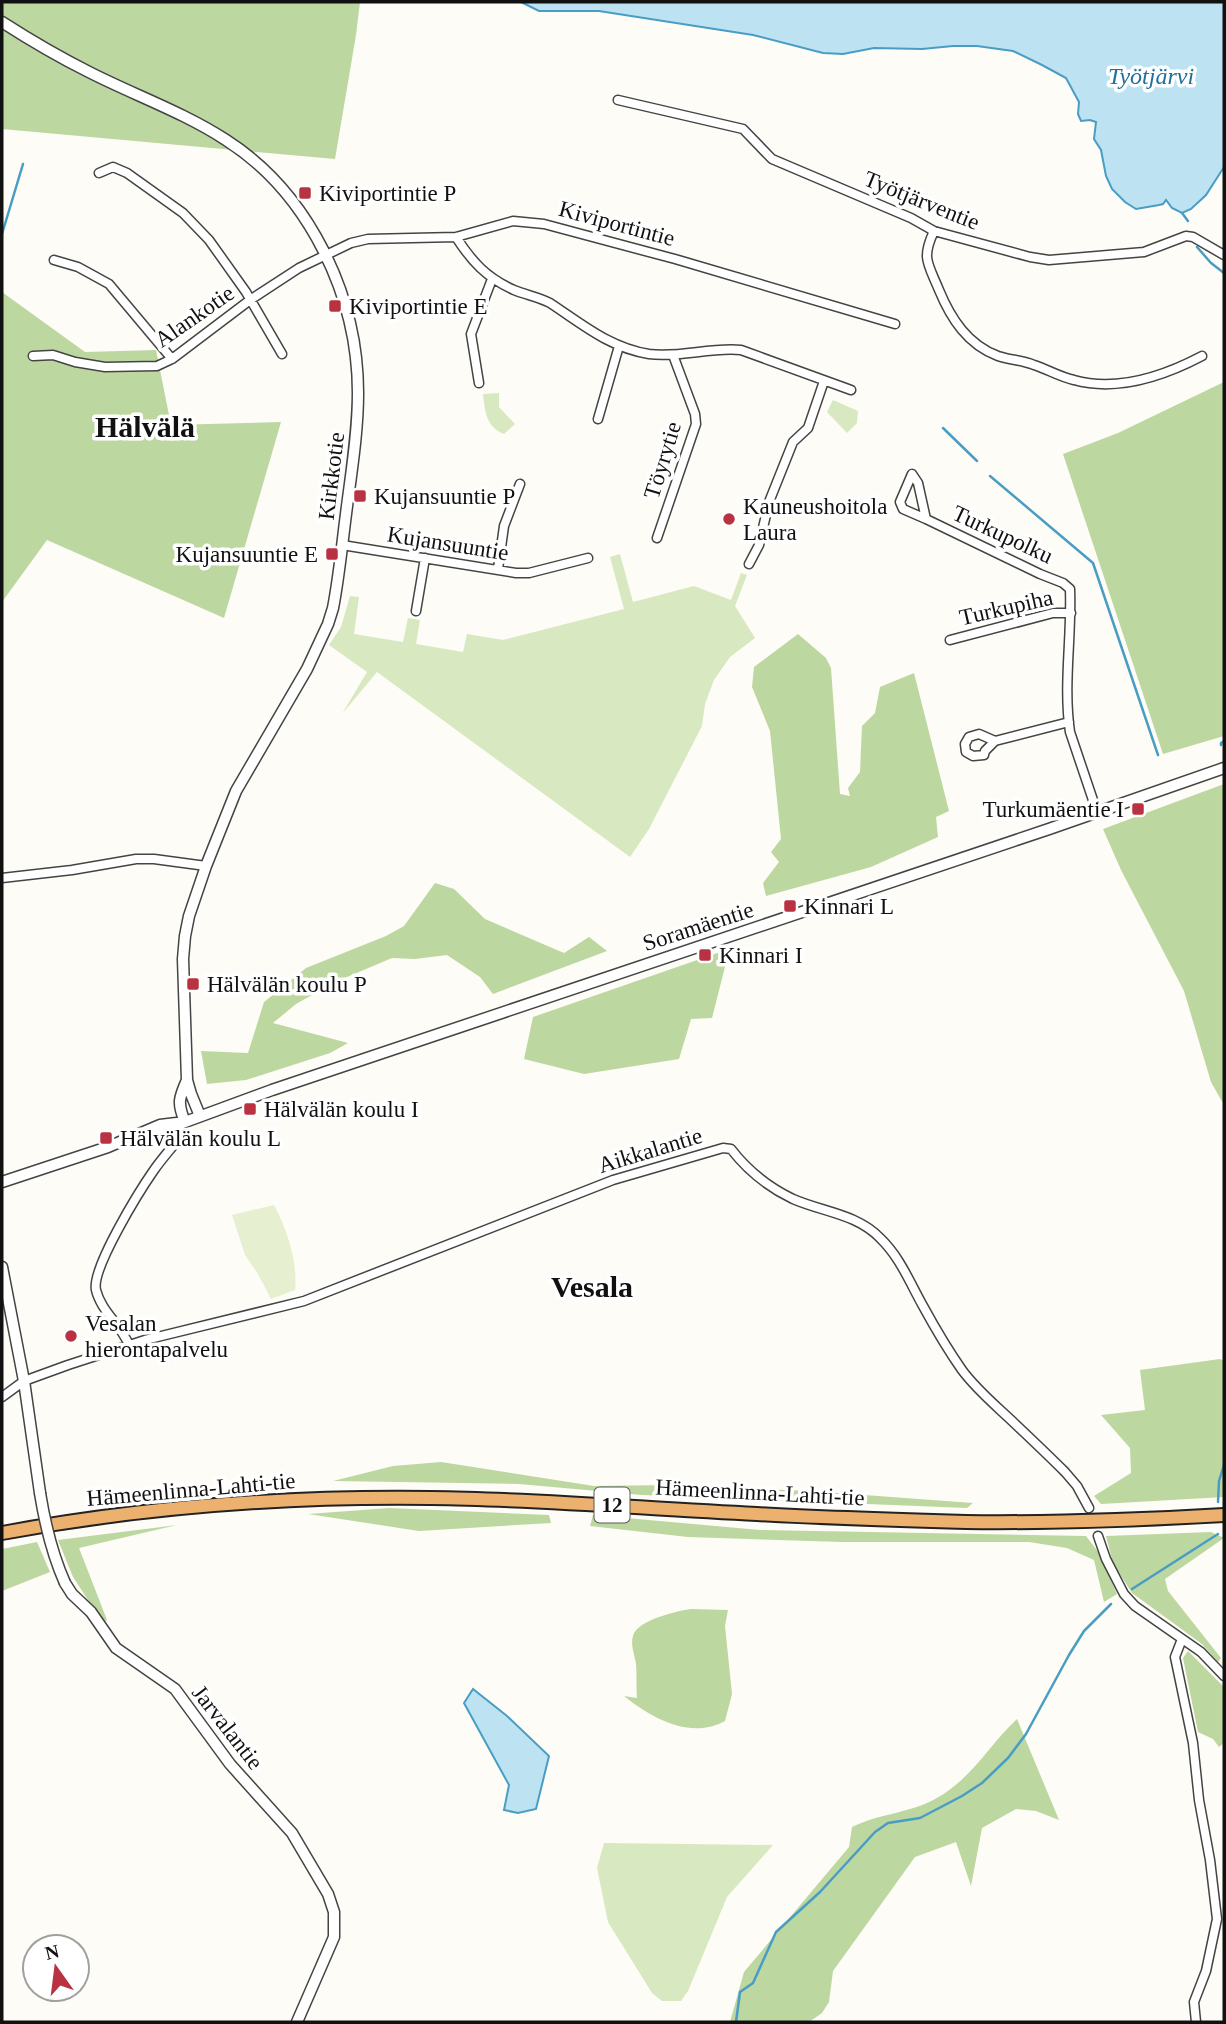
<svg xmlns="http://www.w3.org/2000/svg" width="1226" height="2024" font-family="'Times New Roman',serif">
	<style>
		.green { fill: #d8e8c0 }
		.forest { fill: #bdd7a1 }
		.pitch { fill: #e7efd1 }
		.water { fill: #bde3f2; stroke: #499dc4; stroke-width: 2 }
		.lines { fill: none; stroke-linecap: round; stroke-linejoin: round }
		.stream { stroke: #499dc4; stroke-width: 2.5 }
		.minor-casing { stroke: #444; stroke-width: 11 }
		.tertiary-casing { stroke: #444; stroke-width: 13 }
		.trunk-casing { stroke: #222; stroke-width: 16 }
		.minor { stroke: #fff; stroke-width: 8 }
		.tertiary { stroke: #fff; stroke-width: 10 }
		.trunk { stroke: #ecb16e; stroke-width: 12 }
		.tertiary-bridge-casing { stroke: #444; stroke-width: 13; stroke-linecap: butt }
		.tertiary-bridge { stroke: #fff; stroke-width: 10 }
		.poi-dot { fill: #b83242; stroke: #fff; stroke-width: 2.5 }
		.labels { text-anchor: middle; stroke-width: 7; stroke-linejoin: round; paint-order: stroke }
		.shield { fill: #fff; stroke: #585858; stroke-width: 2 }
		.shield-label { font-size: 21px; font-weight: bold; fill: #111 }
		.poi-label { font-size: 23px; fill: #111; stroke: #fff; text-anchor: start }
		.street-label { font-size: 23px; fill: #111; stroke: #fff }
		.water-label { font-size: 24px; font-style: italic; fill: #216f9b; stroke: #fff }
		.district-label { font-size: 30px; font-weight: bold; fill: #111; stroke: #fff }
	</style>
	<rect width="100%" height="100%" fill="#fefcf6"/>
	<path class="green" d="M499,393V407L515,424L504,434C486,427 485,411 483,394Z
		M833,400L858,411L857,423L847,433L827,412Z
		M620,554L633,602L694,586L731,600L741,573L747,575L735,606L755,638L730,657L714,680L705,704L702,726L649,829L630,857L377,672L342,714L367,672L329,645L341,627L350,596L359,597L354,634L403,642L408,618L420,620L416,644L463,652L467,634L503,640L624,609L610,557Z
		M604,1843L773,1845L727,1897L688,1991L681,2001H662L652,1993L608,1922L597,1868Z"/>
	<path class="forest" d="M2,2H360L356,35L335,159L2,129Z
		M2,292L85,352L156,350L171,425L281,422L224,618L47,540L2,602Z
		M1224,382V736L1163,754L1063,454L1118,433Z
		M798,634L826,658L831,668L840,794L850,796L848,788L860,772L862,726L875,713L880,687L914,673L949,811L936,817L938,837L871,867L766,896L763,883L779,862L771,852L781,839L770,731L752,687L754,667Z
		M1224,784V1105L1211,1082L1184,991L1121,870L1103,829Z
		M435,883L454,889L485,919L564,953L589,937L607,951L493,994L480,977L447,955L415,959L392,958L333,983L296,1004L273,1023L348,1043L330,1053L246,1080L207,1084L201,1051L248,1053L264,1002L306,968L386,936L404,926Z
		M726,950L727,959L712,1018L691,1019L679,1059L584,1074L524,1059L533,1017Z
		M1220,1359L1224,1361V1497L1101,1504L1094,1496L1131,1473L1130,1448L1101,1415L1145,1410L1140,1370Z
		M441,1462L594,1486L672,1485L810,1491L973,1503L967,1508L642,1495L519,1484L333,1481L393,1466Z
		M389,1508L549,1515L551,1523L419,1531L308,1514Z
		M593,1515L760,1530L1086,1536L1099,1553L1117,1594L1104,1602L1094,1560L1067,1548L1029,1542H842L688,1537L590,1526Z
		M177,1525L79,1548L107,1620L103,1623L73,1577L58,1540Z
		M1211,1532L1224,1538L1165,1579L1168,1591L1221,1658L1218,1662L1202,1644L1132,1593L1113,1563L1106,1536Z
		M37,1542L50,1572L2,1591V1549Z
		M691,1609L728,1610L725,1626L732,1694L725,1721C691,1740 651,1718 624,1696L637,1698C636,1687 637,1675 636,1664C635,1655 630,1646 633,1636C637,1620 677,1611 691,1609Z
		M1188,1651L1224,1687V1743L1219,1747L1213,1739L1198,1732L1183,1658Z
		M1017,1719L1059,1820L1036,1811L1016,1809L982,1828L971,1886L956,1842L915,1857L833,1971L829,2002L822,2013L809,2022H730L744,1972L849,1847L852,1827C878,1814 910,1813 935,1799C971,1780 989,1745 1017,1719Z"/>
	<path class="pitch" d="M274,1205C287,1230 298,1261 295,1290L271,1299L258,1274L245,1255L232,1215Z"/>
	<path class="water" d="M521,2H1224V167L1206,195L1191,209L1182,213L1172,208L1166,200L1163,204L1159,205L1136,209L1125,202L1112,189L1106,176L1101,150L1094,139L1096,122L1090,120L1081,121L1078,114L1079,102L1066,78L1042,65L1013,51L977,46H953L922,49L874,48L843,54L823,53L753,35L599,11H539Z
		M473,1689L507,1716L549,1756L536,1809L518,1813L504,1810L509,1785L464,1703Z"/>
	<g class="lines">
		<path class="stream" d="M1182,213L1188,221
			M2,234L23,164
			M1197,247L1211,263L1224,273
			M943,428L977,461
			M990,476L1093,563L1158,755
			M1221,745V743L1224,741
			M1218,1502L1219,1481L1224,1465
			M1132,1589L1218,1534
			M736,2022L740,1992L753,1983L776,1932L820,1892L875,1832L888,1823L920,1818L962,1796L982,1783L1008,1758L1026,1734L1069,1655L1084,1631L1111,1604"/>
		<defs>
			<path id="minor" d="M618,100L743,129L772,159L911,218L934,231L1030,257L1049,260L1144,252L1186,236L1193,237L1224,255
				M99,173L113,167L127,173L183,213L209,240L246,292L282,354
				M934,231C921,259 928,263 939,290C951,319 968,345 998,356C1010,360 1022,360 1034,365C1047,369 1060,377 1074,380C1117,392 1164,376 1202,356
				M456,237C472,262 487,278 514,290C526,295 539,297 550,303C582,324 610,348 649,354C680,358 710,347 741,350L851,390
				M54,260L78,267L109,284L172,359
				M33,356L53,355L75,362L105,367L157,366L172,359L250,300L299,268L351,243L368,239L456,237L513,221L544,224L675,259L895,324
				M479,383L471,334L492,279
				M598,419L619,346
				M926,519L903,509L900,502L912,474L918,483L926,519L1040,574L1063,583L1070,589C1072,637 1063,684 1070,732L1097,812
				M657,538L696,424L695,414L673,355
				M342,545L516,573H529L588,558
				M749,564L759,545L769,502L793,442L808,428L824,381
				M498,569L504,526L520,484
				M416,611L425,558
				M950,640L1053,613H1071
				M995,741L985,751L984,755L973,756L966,752L965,744L969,737L979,734L995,741L1069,722
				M2,878L72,870L136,859H154L206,866
				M129,1345C121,1325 101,1311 96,1290C91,1269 140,1190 154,1170C161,1160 169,1151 177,1141
				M2,1397L24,1381L68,1365L145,1340L304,1301L613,1180L723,1148L731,1149C748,1171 768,1187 793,1199C823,1212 857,1214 880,1238C900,1257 910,1283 923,1306C935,1328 948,1350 962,1370C976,1389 994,1404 1011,1420C1029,1437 1047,1454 1065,1472L1077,1486L1089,1508
				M1098,1536L1106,1559L1124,1594L1135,1606L1201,1652L1224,1676
				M1182,1639L1175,1657L1193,1743L1199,1800L1210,1860L1217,1919L1206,1971L1194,2002L1196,2022"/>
			<path id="tertiary" d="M2,22C30,40 59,57 89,72C134,95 183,112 226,140C309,193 358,296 358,393C358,433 351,474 346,514C342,545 339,577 333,608L328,624L307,669L236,791L206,866L189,916L185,936L183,959L187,1080L191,1094L200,1116
				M185,1122C177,1103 179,1098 187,1080
				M130,1142L163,1134L181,1124
				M2,1182L108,1147L160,1125L185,1122L272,1090L1049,829L1224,768
				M2,1267L24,1381L40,1493
				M65,1583L72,1594L91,1612L116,1648L175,1689L230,1764L292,1833L328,1894L334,1912V1937L297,2022"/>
			<path id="trunk" d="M2,1533C143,1507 287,1496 431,1498C539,1499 648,1509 757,1514C826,1518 896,1520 966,1522C1052,1523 1138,1520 1224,1515"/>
		</defs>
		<use href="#minor" class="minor-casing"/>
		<use href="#tertiary" class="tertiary-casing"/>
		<use href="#trunk" class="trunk-casing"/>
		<use href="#minor" class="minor"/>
		<use href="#tertiary" class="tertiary"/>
		<use href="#trunk" class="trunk"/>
		<defs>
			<path id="tertiary-bridge" d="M40,1493C45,1524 52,1554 65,1583"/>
		</defs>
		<use href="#tertiary-bridge" class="tertiary-bridge-casing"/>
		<use href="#tertiary-bridge" class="tertiary-bridge"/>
	</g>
	<g class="poi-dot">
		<rect x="298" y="186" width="14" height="14" rx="3.5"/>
		<rect x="328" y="299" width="14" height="14" rx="3.5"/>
		<rect x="353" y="489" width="14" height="14" rx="3.5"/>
		<circle cx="729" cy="519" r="7"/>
		<rect x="325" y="547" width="14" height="14" rx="3.5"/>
		<rect x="1131" y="802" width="14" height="14" rx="3.5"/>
		<rect x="783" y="899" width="14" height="14" rx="3.5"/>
		<rect x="698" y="948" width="14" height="14" rx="3.5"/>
		<rect x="186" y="977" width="14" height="14" rx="3.5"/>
		<rect x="243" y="1102" width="14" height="14" rx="3.5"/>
		<rect x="99" y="1131" width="14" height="14" rx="3.5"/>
		<circle cx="71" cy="1336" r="7"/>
	</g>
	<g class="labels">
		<rect class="shield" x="594.5" y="1487.5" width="35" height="35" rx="5"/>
		<g class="shield-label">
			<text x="612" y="1512">12</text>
		</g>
		<g class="poi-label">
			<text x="319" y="201">Kiviportintie P</text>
			<text x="349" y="314">Kiviportintie E</text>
			<text x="374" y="504">Kujansuuntie P</text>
			<text x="743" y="514">Kauneushoitola<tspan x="743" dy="26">Laura</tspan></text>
			<text x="318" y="562" text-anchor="end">Kujansuuntie E</text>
			<text x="1124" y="817" text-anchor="end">Turkumäentie I</text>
			<text x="804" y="914">Kinnari L</text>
			<text x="719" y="963">Kinnari I</text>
			<text x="207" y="992">Hälvälän koulu P</text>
			<text x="264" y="1117">Hälvälän koulu I</text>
			<text x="120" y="1146">Hälvälän koulu L</text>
			<text x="85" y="1331">Vesalan<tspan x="85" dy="26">hierontapalvelu</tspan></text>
		</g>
		<g class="street-label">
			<text transform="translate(922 200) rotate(22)" y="8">Työtjärventie</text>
			<text transform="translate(617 223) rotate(15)" y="8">Kiviportintie</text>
			<text transform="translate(194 316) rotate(-35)" y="8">Alankotie</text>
			<text transform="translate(662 460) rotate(-73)" y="8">Töyrytie</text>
			<text transform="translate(331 476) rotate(-83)" y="8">Kirkkotie</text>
			<text transform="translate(1003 534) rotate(25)" y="8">Turkupolku</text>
			<text transform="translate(448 543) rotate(9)" y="8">Kujansuuntie</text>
			<text transform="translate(1006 607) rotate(-13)" y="8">Turkupiha</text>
			<text transform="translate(698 926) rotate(-18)" y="8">Soramäentie</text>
			<text transform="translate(650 1150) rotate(-17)" y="8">Aikkalantie</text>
			<text transform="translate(191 1489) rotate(-5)" y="8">Hämeenlinna-Lahti-tie</text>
			<text transform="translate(760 1492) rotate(3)" y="8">Hämeenlinna-Lahti-tie</text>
			<text transform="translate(228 1727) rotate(52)" y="8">Jarvalantie</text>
		</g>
		<g class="water-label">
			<text x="1151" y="84">Työtjärvi</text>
		</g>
		<g class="district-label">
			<text x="145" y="437">Hälvälä</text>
			<text x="592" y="1297">Vesala</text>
		</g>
	</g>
	<rect width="1226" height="2024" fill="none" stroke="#111111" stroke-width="7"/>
	<g transform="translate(56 1968) rotate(346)"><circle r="33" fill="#ffffff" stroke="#a0a0a0" stroke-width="2"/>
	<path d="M0-5L12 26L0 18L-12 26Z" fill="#b83242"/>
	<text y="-10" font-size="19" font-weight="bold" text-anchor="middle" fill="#111111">N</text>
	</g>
</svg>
